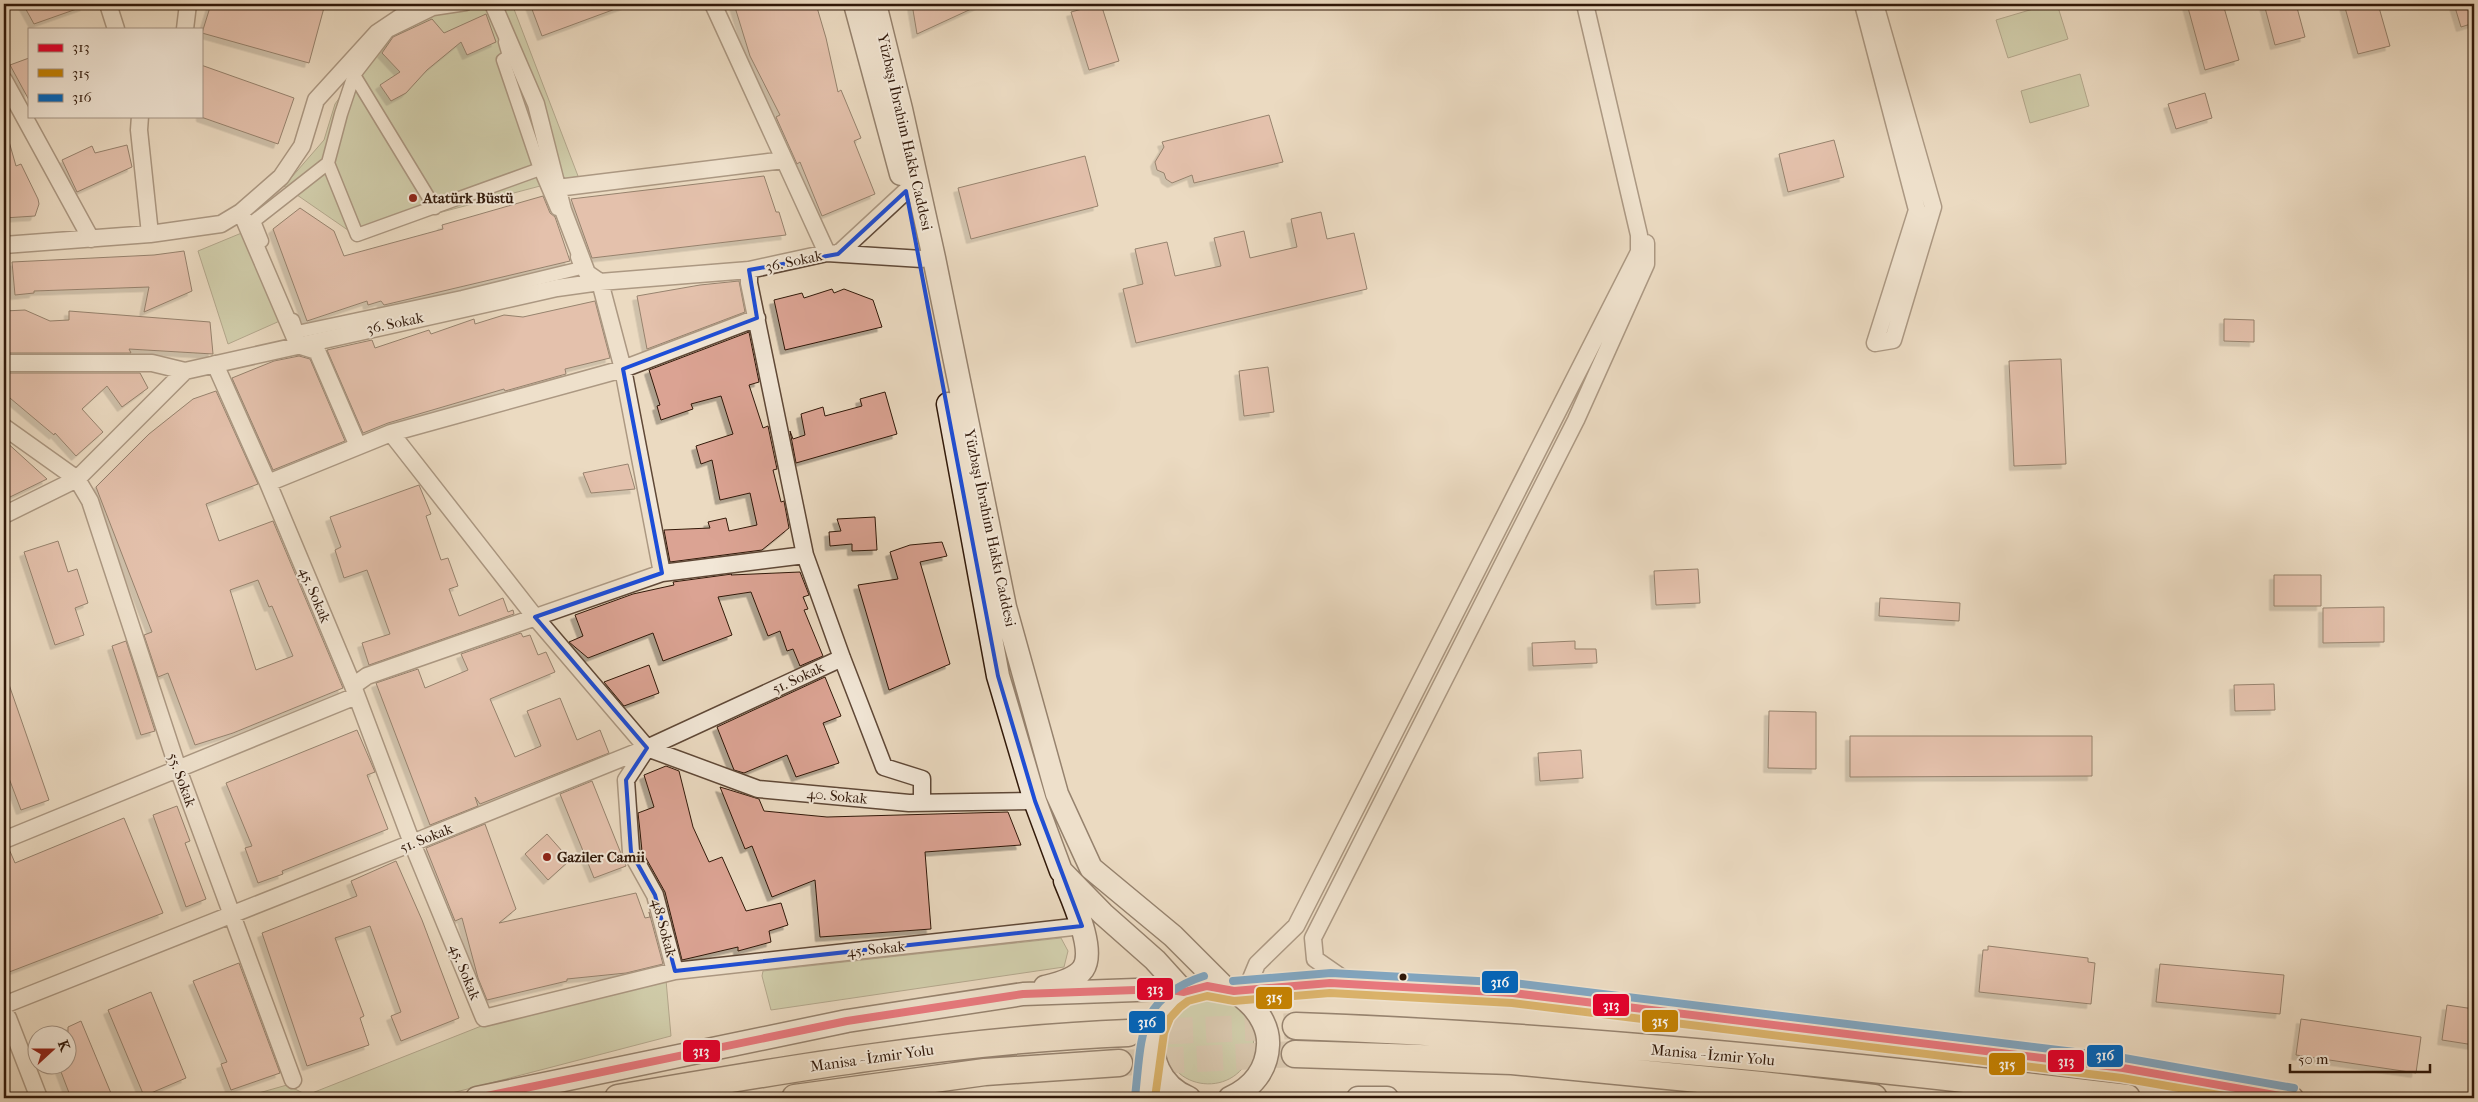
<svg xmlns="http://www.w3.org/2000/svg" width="2478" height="1102" font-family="'IM FELL French Canon',serif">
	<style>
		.green { fill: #b4c096; stroke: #726c50 }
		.building { fill: #dba393; stroke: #301809; fill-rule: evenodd; filter: url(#shadow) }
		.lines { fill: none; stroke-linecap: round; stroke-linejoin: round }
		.trunk-tunnel { stroke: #c6b39c; stroke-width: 26; stroke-dasharray: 26 13; stroke-linecap: butt }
		.pedestrian-casing { stroke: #5f4837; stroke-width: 15 }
		.minor-casing { stroke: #5f4837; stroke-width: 19 }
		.secondary-casing { stroke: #301809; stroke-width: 25 }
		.trunk-casing { stroke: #301809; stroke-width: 29 }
		.pedestrian { stroke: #f2e7d7; stroke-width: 12 }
		.minor { stroke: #f2e7d7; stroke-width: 16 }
		.secondary { stroke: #f2e7d7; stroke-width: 22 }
		.trunk { stroke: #ebdac1; stroke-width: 26 }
		.bus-1-casing { stroke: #f2e7d7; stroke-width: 11 }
		.bus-2-casing { stroke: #f2e7d7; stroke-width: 11 }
		.bus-3-casing { stroke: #f2e7d7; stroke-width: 11 }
		.bus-1 { stroke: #e4002b; stroke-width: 8 }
		.bus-2 { stroke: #c58202; stroke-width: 8 }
		.bus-3 { stroke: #0065bd; stroke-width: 8 }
		.marked { fill: none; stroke: #1d4ed8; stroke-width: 4; stroke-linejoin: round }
		.poi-dot { fill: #8f2418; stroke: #f2e7d7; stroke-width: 2 }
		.bus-dot { fill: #301809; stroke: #f2e7d7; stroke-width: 2 }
		.labels { text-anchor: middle; stroke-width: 4; stroke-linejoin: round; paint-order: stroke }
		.street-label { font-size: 15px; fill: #301809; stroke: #f2e7d7 }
		.poi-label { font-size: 15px; font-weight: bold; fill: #301809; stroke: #f2e7d7; text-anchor: start }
		.line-badge { stroke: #f2e7d7; stroke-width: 2 }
		.badge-label { font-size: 14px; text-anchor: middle; font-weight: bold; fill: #fff }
	</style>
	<defs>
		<filter id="shadow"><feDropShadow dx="-4.5" dy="4.5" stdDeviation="0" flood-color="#0004"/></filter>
	</defs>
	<rect width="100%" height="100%" fill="#ebdac1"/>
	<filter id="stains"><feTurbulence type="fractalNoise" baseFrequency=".004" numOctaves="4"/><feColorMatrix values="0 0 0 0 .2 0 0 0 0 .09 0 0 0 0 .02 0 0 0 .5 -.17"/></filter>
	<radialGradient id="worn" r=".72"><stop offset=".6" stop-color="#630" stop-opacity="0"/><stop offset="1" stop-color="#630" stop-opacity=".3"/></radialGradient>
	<path class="green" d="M449,4H512L578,176L355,235L284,186L324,140L335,104L370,55L398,28Z
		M2050,4H2057L2068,39L2008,58L1996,20Z
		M2080,74L2089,106L2030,123L2021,91Z
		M244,232L282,320L228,344L198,251Z
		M1061,938L1068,951L1064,967L771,1010L762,976L763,971Z
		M666,980L671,1036L433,1098H241L287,1085L307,1095L499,1019Z
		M1187,997H1229C1246,1014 1260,1028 1251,1053C1234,1102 1161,1090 1165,1036C1165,1031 1165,1024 1166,1020C1169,1012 1181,1003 1187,997Z"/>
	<path class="building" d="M23,4H84L85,6L34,24Z
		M211,4H325L309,63L202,33Z
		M530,4H626V5L542,36Z
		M734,4H816L826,38L838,92L841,90L861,138L854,141L875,194L822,216L800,162L797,164L776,117L780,115L750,56Z
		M912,4H982L917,34Z
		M1101,4L1119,61L1089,70L1071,12Z
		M2187,4H2223L2239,60L2205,70Z
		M2264,4H2296L2305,37L2275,45Z
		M2344,4H2378L2390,46L2358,54Z
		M2454,4H2474V23L2461,27Z
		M486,14L496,42L467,55L461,42L427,70L406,93L391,101L380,85L400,72L382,53L393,37L432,19L444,33Z
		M29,58V100L10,65Z
		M201,65L294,98L278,144L201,117Z
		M2205,93L2212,118L2176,129L2168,104Z
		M1269,115L1283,162L1194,183L1192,175L1172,183L1166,179L1164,173L1157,170L1155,162L1164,147L1162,142Z
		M8,138L16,166L21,164L38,199L39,204L35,216L4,218V139Z
		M1834,140L1844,177L1788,192L1779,154Z
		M127,145L132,167L77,192L62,160L92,146L95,153Z
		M1085,156L1098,206L971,239L958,188Z
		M764,176L776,212H779L786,235L592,258L571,199Z
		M543,196L550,213L555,217L570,261L384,305L381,301L368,305L367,301L307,321L273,229L300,208L334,231L344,256L443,229L442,225Z
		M1321,212L1327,239L1354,233L1367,289L1136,343L1123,289L1143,284L1135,249L1167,242L1175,276L1221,266L1214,238L1244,231L1250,258L1297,247L1291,219Z
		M184,251L192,291L144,312L149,287L34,291V293L15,295L12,262L154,255Z
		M739,281L745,312L647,349L637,296L700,285Z
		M832,289L834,293L844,289L873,300L882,327L785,350L774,300L802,293L804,298Z
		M595,301L610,358L565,369L566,374L555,377L505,391L504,389L388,423L363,433L327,350L372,340L375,348L429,330L431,334L474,319L475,324L504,315L523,317Z
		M25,310L50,321L69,320V311L210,322L213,354L129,349L131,353H4V311Z
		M2224,319L2254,320V342L2224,341Z
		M749,332L759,382L749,385L763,428L768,426L777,469L773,470L781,502L784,501L789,528L762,550L670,562L664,530L710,528L708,522L726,518L729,531L757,525L750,493L720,500L712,460L701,464L696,446L733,434L721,396L691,404L693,409L661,420L657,406L660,405L649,370Z
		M299,356L310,359L345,441L273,470L232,378L274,361Z
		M2061,359L2066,464L2014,466L2009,361Z
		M1268,367L1274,412L1244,416L1239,371Z
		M4,373H140L148,388L122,407L107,386L82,409L103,432L76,456L55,433L54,435L4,393Z
		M216,391L258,484L206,504L219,541L273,521L343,688L233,733L195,745L168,673L158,677L144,635L152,632L96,487L149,434L193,399ZM258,580L269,607L272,606L293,656L256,670L230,590Z
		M885,392L897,434L796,463L790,431L793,439L805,435L801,414L823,407L825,416L862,406L860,399Z
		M4,440L47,479L10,497L4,480Z
		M628,464L635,489L591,493L583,473Z
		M419,485L431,514L426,516L441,560L448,558L458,586L449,589L459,616L503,598L508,612L513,610L514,614L369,665L362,643L390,634L367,570L344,578L335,550L341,547L330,517Z
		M875,517L877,550L852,551V544L830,546L829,532L841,531L837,519Z
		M58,541L68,572L77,569L88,603L75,608L84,635L55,645L24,552Z
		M942,542L947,556L920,562L950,664L889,690L858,585L898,579L890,552L910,545Z
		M1698,569L1700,603L1656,605L1654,571Z
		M800,572L809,595L803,597L808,609L804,610L823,656L800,666L793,649L787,651L780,631L768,636L751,592L718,597L732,635L663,661L653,633L588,658L569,642L583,636L575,615L633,594L674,585L673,582L732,574L731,575Z
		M2274,575H2321V606H2274Z
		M1880,598L1960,603L1959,621L1879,616Z
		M2384,607V642L2323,643V608Z
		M521,633L523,637L530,635L538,655L546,652L555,672L490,699L515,757L541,746L527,711L560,698L577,740L600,730L609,753L480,804L475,797L478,806L430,825L376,683L418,669L425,688L468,670L461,654Z
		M126,641L155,731L141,735L112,646Z
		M1575,641V649H1596L1597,663L1533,666L1532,643Z
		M649,665L659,693L624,706L604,682Z
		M5,673L49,800L21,810L4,765Z
		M825,677L841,716L823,723L839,763L796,777L787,755L744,773L734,770L717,727Z
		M2274,684L2275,710L2235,711L2234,685Z
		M1769,711L1816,712V769L1768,768Z
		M357,730L375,772L367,775L388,829L282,871L283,874L258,883L245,848L252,846L226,783Z
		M1850,736H2092V776L1850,777Z
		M1581,750L1583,778L1540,781L1538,753Z
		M666,766L679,771L693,827L709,862L722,857L746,911L781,903L788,925L769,931L771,942L738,951V947L682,960L665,892L642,851L640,831L638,813L654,807L644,775Z
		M592,781L626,866L594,878L560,794Z
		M720,787L759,799L764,811L827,817L1008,812L1021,845L925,852L931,929L820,937L815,880L772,897L752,846L745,849Z
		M177,806L190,841L185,843L206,899L186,907L153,815Z
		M124,818L163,913L4,974V850L9,849L15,863Z
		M485,824L516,909L499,923L636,893L645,918L650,917L649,912L663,964L626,973L567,979V981L487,1000L478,978L462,918L455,921L426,848Z
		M547,834L570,860L548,880L525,854Z
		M396,861L422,920L459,1018L401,1041L391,1016L401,1012L370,926L335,938L364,1016L360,1018L369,1045L307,1066L262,933L357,896L351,881Z
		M1988,946L2088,958V962L2095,963L2091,1004L1979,992L1983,950H1988Z
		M239,963L280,1073L231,1090L221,1064L227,1062L193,981Z
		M2160,964L2284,975L2280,1014L2156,1002Z
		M151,992L186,1078L144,1096L108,1010Z
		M2447,1005L2474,1009V1045L2442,1040Z
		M2301,1019L2421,1037L2416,1073L2296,1055Z
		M81,1021L113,1098H71L58,1064H68V1027Z"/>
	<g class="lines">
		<path class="trunk-tunnel" d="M1128,1033L1296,1026
			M1119,1063L1295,1054"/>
		<defs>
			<path id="pedestrian" d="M505,42L509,56L503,60L540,169L557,209
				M354,75L435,208
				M328,163L357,235L540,169
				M262,241L254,221L328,163L341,114L354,75L388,31L433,9L466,4
				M293,320L297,332L462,297L581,268L577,257"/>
			<path id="minor" d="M108,4L116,29
				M493,4L536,104L563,210L587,273L600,282L623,369L662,573
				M713,4L827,253
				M1863,4L1917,210L1875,343L1893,340L1933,207L1875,4
				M185,29L188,4
				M4,80L91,239
				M140,116L139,130L150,234
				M557,188L784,160
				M241,212L298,345L317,351L358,446
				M4,245L150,234L221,224L241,212L281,177L302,146L316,100L377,33L420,4
				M838,254L906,191
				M749,270V283L805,555L842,658L884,767L922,779V802
				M4,363H152L185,371
				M215,364L268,483L353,686L412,843L484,1018L675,971L1082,926
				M4,427L77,479L90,501L178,769L293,1080
				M391,433L535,617L647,748L758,789L909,803L1035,801
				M268,483L391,433L623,369L757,318
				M4,515L77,479L185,371L557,288L600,282L749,270L827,253L922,259
				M353,686L367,676L662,573L805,555
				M647,748L626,780L631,852L655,895L675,971
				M4,840L356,696
				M1351,984L1315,959L1313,938L1576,420L1646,264V243
				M1247,988L1257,964L1296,926L1639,252V235L1585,4
				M4,1005L412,843L647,748L842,658
				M4,1016L8,1018L39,1098"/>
			<path id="secondary" d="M855,4L901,174
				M875,4L901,109L934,258L1005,607L1057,794L1091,868L1173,936L1225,988
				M948,404L998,676L1035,801L1061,871L1103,914L1155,960L1184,992
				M1045,987C1057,984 1075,980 1083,969C1096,950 1073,901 1065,881
				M1234,991L1330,983L1513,993L1833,1034L2123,1068L2292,1098
				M477,1098L847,1021L1023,994L1164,989L1184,992
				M1145,1098L1152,1052
				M1189,1098C1129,1074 1149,980 1214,987C1228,988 1238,992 1248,1002C1260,1013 1269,1029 1268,1045C1267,1070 1252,1088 1230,1098
				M1358,1098H1387"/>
			<path id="trunk" d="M1296,1026C1574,1036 1852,1065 2127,1098
				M1295,1054L1512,1061L1761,1085L1874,1098
				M618,1098C787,1069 957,1040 1128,1033
				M795,1098L985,1072L1119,1063"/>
		</defs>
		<use href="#pedestrian" class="pedestrian-casing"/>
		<use href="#minor" class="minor-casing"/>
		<use href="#secondary" class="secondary-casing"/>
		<use href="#trunk" class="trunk-casing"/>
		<use href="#pedestrian" class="pedestrian"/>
		<use href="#minor" class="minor"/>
		<use href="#secondary" class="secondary"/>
		<use href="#trunk" class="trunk"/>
		<defs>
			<path id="bus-1" d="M477,1098L847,1021L1023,994L1164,989L1184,992L1207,986L1234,991L1330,983L1513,993L2123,1068L2292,1098"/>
			<path id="bus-2" d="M1155,1098L1164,1033L1170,1018L1180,1007L1188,1001L1207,996L1234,1001L1330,993L1512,1003L2122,1078L2236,1098"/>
			<path id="bus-3" d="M1233,981L1331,973L1514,983L2124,1058L2294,1088
				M1135,1097C1142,1036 1137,998 1204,976"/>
		</defs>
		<use href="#bus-1" class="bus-1-casing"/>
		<use href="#bus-2" class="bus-2-casing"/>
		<use href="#bus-3" class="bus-3-casing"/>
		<use href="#bus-1" class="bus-1"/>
		<use href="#bus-2" class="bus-2"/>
		<use href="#bus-3" class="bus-3"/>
	</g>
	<path d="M0 0H2478V1102H0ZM906,191L998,676L1035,801L1082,926L675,971L655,895L631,852L626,780L647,748L535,617L662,573L623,369L757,318L749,270L838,254Z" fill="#ebdac1" fill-opacity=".55" fill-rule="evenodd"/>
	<path class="marked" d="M906,191L998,676L1035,801L1082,926L675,971L655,895L631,852L626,780L647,748L535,617L662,573L623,369L757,318L749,270L838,254Z"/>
	<g class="poi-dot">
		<circle cx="413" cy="198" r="5"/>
		<circle cx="547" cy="857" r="5"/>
	</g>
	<circle class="bus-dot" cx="1403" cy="977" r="4.5"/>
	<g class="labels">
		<g class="street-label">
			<text transform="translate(905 132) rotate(77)" y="5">Yüzbaşı İbrahim Hakkı Caddesi</text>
			<text transform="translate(794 261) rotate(-12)" y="5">36. Sokak</text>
			<text transform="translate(395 323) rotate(-12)" y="5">36. Sokak</text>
			<text transform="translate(990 528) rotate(78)" y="5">Yüzbaşı İbrahim Hakkı Caddesi</text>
			<text transform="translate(315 595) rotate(67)" y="5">45. Sokak</text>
			<text transform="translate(798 678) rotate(-25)" y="5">51. Sokak</text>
			<text transform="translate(182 780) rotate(70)" y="5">55. Sokak</text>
			<text transform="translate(837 796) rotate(5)" y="5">40. Sokak</text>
			<text transform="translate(426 838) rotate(-22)" y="5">51. Sokak</text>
			<text transform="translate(664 928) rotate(75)" y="5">48. Sokak</text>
			<text transform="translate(876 949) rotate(-6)" y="5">45. Sokak</text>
			<text transform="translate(465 972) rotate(68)" y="5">45. Sokak</text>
			<text transform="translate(1713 1055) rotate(5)" y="5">Manisa - İzmir Yolu</text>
			<text transform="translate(872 1058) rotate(-8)" y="5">Manisa - İzmir Yolu</text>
		</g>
		<g class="poi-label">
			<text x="423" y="203">Atatürk Büstü</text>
			<text x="557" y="862">Gaziler Camii</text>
		</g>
	</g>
	<g class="line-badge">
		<rect x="1481" y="970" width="38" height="24" rx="5" fill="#0065bd"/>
		<rect x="1136" y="977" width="38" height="24" rx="5" fill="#e4002b"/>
		<rect x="1255" y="986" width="38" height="24" rx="5" fill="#c58202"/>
		<rect x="1592" y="993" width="38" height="24" rx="5" fill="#e4002b"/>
		<rect x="1641" y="1009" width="38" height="24" rx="5" fill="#c58202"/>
		<rect x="1128" y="1010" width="38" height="24" rx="5" fill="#0065bd"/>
		<rect x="682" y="1039" width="39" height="24" rx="5" fill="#e4002b"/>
		<rect x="2086" y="1044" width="38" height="24" rx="5" fill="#0065bd"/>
		<rect x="2047" y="1049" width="38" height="24" rx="5" fill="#e4002b"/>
		<rect x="1988" y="1052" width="38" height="24" rx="5" fill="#c58202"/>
	</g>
	<g class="badge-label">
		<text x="1500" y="987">316</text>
		<text x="1155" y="994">313</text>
		<text x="1274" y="1002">315</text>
		<text x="1611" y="1010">313</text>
		<text x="1660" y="1026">315</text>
		<text x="1147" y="1027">316</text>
		<text x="701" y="1056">313</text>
		<text x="2105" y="1060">316</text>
		<text x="2066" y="1066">313</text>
		<text x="2007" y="1069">315</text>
	</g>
	<rect width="2478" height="1102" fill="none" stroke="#ebdac1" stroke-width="20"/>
	<rect x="5" y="5" width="2468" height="1092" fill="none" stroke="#301809" stroke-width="2.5"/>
	<rect x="10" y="10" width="2458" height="1082" fill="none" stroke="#301809"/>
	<rect x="28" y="28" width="175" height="90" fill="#f2e7d7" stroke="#a49485"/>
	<rect x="38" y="44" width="25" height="8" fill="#e4002b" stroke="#a49485"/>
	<text x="72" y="52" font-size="15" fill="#301809">313</text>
	<rect x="38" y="69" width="25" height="8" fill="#c58202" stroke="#a49485"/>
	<text x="72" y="78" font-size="15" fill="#301809">315</text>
	<rect x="38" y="94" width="25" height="8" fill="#0065bd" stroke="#a49485"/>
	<text x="72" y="102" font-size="15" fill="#301809">316</text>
	<g transform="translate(52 1050) rotate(69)"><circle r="24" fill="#f2e7d7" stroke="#a49485"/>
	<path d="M0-4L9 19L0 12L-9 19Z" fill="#8f2418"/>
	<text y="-8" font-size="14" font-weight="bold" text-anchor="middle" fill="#301809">K</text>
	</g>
	<path d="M2290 1064v8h140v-8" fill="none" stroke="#301809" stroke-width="2.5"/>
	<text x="2298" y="1064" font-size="15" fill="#301809" stroke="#f2e7d7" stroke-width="4" paint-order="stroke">50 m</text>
	<rect width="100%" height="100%" filter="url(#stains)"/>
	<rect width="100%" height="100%" fill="url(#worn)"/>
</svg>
